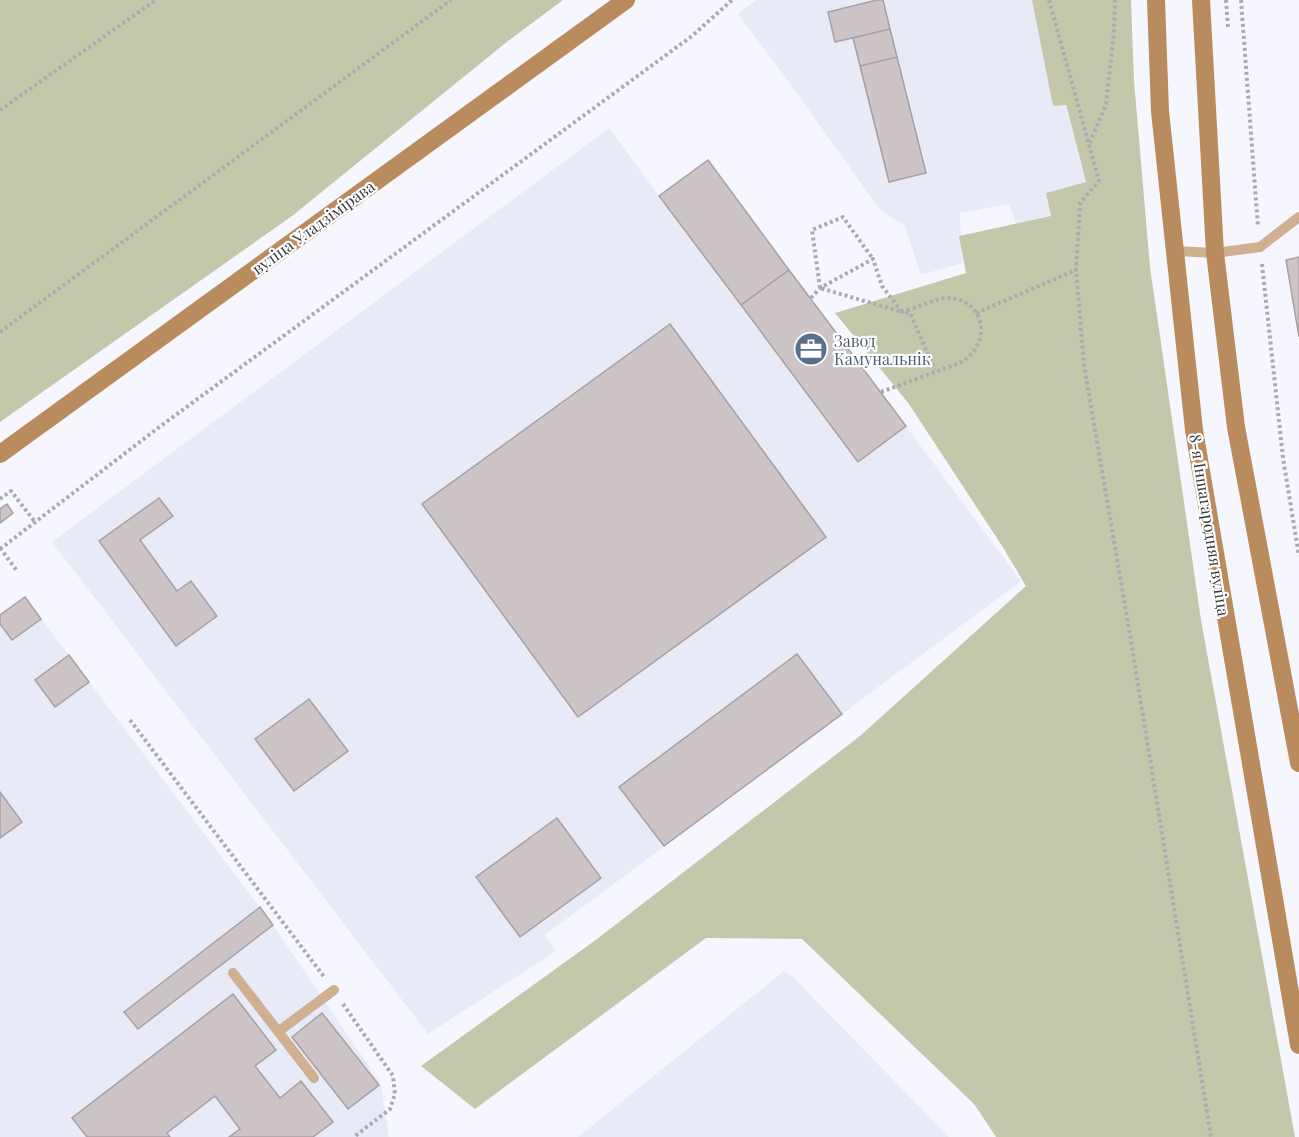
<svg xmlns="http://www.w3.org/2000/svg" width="1299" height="1137" font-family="'Playfair Display',serif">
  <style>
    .built { fill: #e9eaf8 }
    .green { fill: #c4c7aa }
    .building { fill: #ccc4c6; stroke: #a8a0a2; stroke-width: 1.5 }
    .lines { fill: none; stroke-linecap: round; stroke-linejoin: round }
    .path { stroke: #aaabb0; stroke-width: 4; stroke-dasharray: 3 3; stroke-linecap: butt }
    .lane { stroke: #cfb091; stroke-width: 10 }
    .secondary { stroke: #ba8c5d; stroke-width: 18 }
    .labels { text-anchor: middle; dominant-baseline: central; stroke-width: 4.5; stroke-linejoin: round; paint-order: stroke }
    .street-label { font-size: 16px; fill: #3a3a3d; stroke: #fff }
    .service-label { font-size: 16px; fill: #4e5e75; stroke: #fff; text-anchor: start }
  </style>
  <rect width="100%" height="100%" fill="#f6f7fe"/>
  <path class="built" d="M756,0H1032L1053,106L1065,105L1086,182L1046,193L1051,216L1016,223L1009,204L960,213L962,263L921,275L905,226L880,210L786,78L738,14Z
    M609,128L659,196L708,160L1021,581L545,935L556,951L428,1034L52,542Z
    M25,597L273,925L381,1084L389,1137H0V615Z
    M784,971L792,976L949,1137H578Z"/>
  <path class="green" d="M0,0H563L508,41L292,216L0,422Z
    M1032,0H1131L1134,81L1150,267L1201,620L1295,1137H996L974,1104L802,939L706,938L475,1109L421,1066L597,939L860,736L1026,586L1004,549L909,404L835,313L966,273L959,236L1051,216L1046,193L1086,182L1066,105L1053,106Z"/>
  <path class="building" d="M877,0H883L890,29L835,42L828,12Z
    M890,29L897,57L860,66L853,38Z
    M897,57L926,173L889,182L860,66Z
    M708,160L789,270L741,305L659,196Z
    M1299,257V337L1286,260Z
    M789,270L906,426L858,462L741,305Z
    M670,324L826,537L578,717L422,504Z
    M159,498L173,516L140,540L177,591L191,581L217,616L176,646L99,541Z
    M7,504L13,513L0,523V509Z
    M25,597L41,619L12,640L0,624V615Z
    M797,654L842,714L664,846L619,787Z
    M69,655L89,682L55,707L35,680Z
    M309,699L348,751L294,791L255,739Z
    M0,792L22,822L0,838Z
    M557,818L601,878L520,937L476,877Z
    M260,907L273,925L138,1029L124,1012Z
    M233,994L276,1050L255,1066L280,1098L301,1081L333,1122L313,1137H229L240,1129L215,1096L167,1133L170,1137H87L72,1118Z
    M322,1013L379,1085L348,1109L292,1037Z"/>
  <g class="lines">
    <path class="path" d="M1049,0L1099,181L1080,203L1076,270L1084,365L1130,635L1211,1137
      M1226,0L1228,28
      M1241,0L1258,227
      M0,110L156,0
      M1090,143L1106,104L1114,32L1115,0
      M1262,264L1283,458L1299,556
      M820,288L812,230L843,217L873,259
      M811,298L820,288L873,259L882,286L902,312L820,288
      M976,313L1076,270
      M0,332L451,0
      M881,392L957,364C990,350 990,303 951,298C938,297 916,308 902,312L910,313L935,370
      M0,499L11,491L35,522
      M0,548L18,572
      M0,549L158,428L692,36L732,0
      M130,720L325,978
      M343,1004L393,1076L395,1094L390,1109L354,1137"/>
    <path class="lane" d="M1176,251L1215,253L1260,247L1299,217
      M233,973L314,1078
      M279,1031L334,990"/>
    <path class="secondary" d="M1156,0L1160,111L1194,430L1299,1045
      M1201,0L1215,253L1236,427L1299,763
      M0,454L626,0"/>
  </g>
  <defs>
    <symbol id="office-disc" viewBox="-11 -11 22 22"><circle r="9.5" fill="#5c6f8a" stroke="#fff"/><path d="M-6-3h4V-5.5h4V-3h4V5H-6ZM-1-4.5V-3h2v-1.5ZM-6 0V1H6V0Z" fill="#fff"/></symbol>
  </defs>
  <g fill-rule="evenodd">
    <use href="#office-disc" x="792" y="330" width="38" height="38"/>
  </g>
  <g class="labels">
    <g class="street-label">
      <text transform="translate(313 227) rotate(-36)">вуліца Уладзімірава</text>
      <text transform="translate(1210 525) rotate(81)">8-я Іншагародняя вуліца</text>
    </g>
    <g class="service-label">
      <text x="834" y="340">Завод<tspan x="834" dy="18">Камунальнік</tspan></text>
    </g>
  </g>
</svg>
